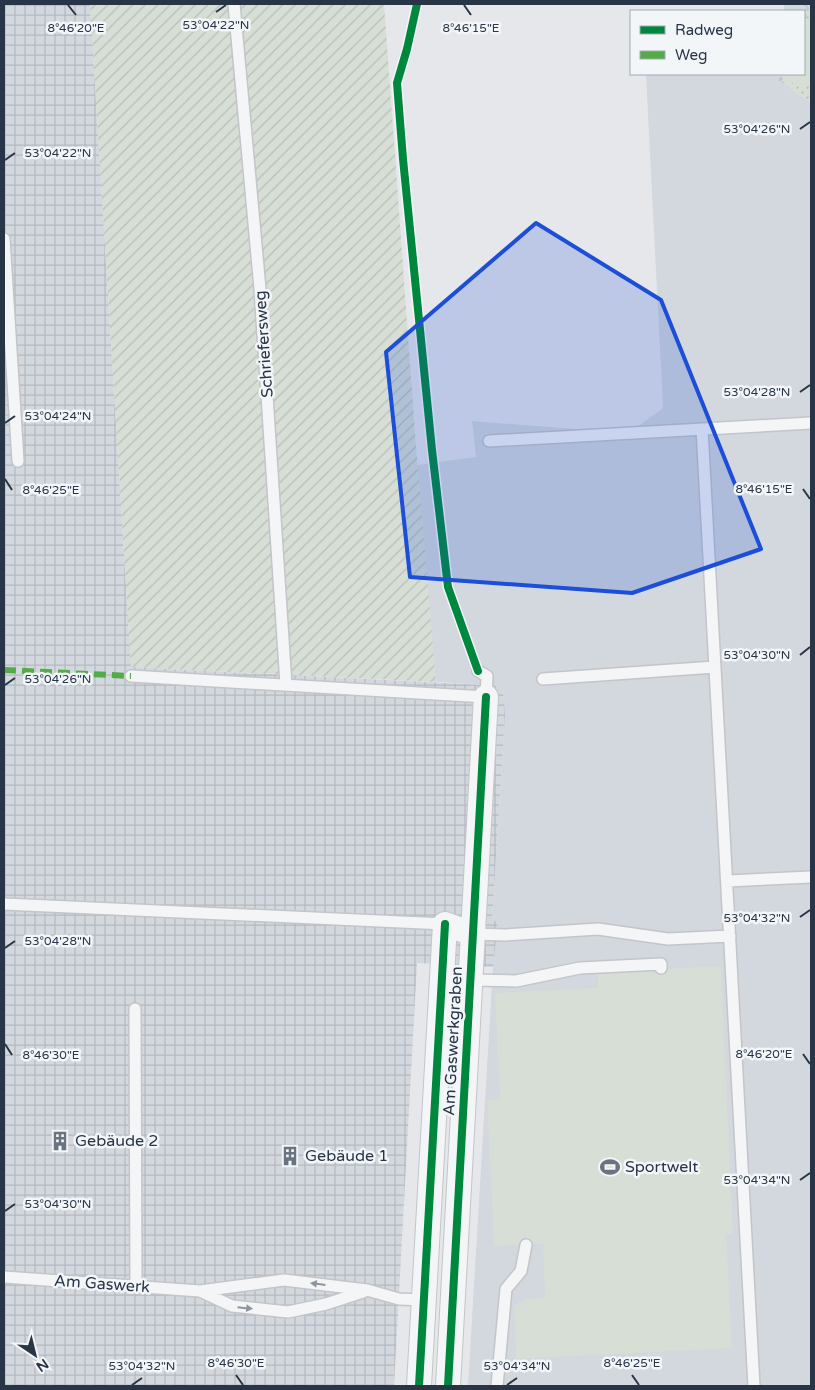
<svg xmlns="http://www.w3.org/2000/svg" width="815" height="1390" font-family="'Varela Round',sans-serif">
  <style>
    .built { fill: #d3d7de }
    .industrial { fill: url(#industrial-grid) }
    .grass { fill: url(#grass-dots) }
    .park { fill: #d6ded5 }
    .garden { fill: url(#garden-furrows) }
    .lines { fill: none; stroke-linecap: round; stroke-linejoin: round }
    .service-casing { stroke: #c3c5c8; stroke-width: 14 }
    .minor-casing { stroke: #c3c5c8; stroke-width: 26 }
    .path { stroke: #c2c5cb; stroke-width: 3; stroke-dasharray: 4 4; stroke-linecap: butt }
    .service { stroke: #f4f5f7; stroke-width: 11 }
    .minor { stroke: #f4f5f7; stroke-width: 24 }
    .quiet { stroke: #53ac47; stroke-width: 6; stroke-dasharray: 12 6; stroke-linecap: butt }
    .cycleway-casing { stroke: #f3f6f9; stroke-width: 11 }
    .cycleway { stroke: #00873e; stroke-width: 8 }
    .oneway { fill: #8e959f }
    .marked { fill: #1d4ed8; fill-opacity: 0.2; stroke: #1d4ed8; stroke-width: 4; stroke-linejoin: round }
    .ticks { fill: none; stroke: #283547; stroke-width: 2 }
    .labels { text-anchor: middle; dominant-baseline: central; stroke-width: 5; stroke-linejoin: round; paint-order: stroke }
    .street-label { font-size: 16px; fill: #283547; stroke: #f3f6f9 }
    .poi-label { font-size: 16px; fill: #283547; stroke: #f3f6f9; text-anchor: start }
    .ticks-label { font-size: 12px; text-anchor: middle; fill: #283547; stroke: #f3f6f9; stroke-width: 5; stroke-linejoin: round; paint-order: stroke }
  </style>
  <defs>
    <pattern id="industrial-grid" width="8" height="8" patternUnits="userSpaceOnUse" patternTransform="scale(1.25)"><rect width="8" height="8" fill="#d3d7de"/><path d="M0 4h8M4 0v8" fill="none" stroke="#b5b9c0"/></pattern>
    <pattern id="grass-dots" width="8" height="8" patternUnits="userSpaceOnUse" patternTransform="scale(1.25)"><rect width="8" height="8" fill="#d6ded5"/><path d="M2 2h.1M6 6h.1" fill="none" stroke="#b8bfb8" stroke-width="1.8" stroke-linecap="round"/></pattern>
    <pattern id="garden-furrows" width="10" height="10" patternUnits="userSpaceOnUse" patternTransform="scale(1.25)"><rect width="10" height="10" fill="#d6ded5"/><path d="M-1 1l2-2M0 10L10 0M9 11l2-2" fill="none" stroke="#b8bfb8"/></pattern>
  </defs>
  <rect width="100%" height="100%" fill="#e5e7ea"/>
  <path class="built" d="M784,4H811V1386H468L493,967L498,923L492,919L505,715L503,686L436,682L417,465L476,457L472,421L629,433L663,408L646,74H804V11H784Z"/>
  <path class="industrial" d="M4,4H90L131,667L503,686L505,715L492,919L498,923L493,967L417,963L394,1386H4Z"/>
  <path class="grass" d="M807,10L811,12V104L780,81L783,74H804V18Z"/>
  <path class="park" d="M804,17L811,20V86L780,81L783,74H804Z
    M721,966L733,1234H726L732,1348L516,1359L514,1306L526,1299L545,1298L543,1244L494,1246L487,1100L500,1099L495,993L598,988V972Z"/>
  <path class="garden" d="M90,4H384L416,446L436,682L131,667Z"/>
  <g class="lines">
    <defs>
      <path id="service" d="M234,4L260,289L286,685
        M4,239L18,461
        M702,429L754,1386
        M489,441L811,423
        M131,676L486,697L487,676L478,671
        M543,679L715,667
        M727,881L811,877
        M4,904L445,924
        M473,934L505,935L598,929L668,939L730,936
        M471,980L516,981L580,968L661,964V968
        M135,1009L136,1286
        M4,1277L200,1291L284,1280L367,1290L399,1299L423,1300
        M200,1291L232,1306L288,1312L326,1304L363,1292
        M497,1386L506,1289L521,1271L526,1245"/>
      <path id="minor" d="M419,1386L445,924L473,934
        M448,1386L486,697"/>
    </defs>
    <use href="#service" class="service-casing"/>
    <use href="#minor" class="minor-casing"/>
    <path class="path" d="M804,4L811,8
      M804,18L808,7
      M780,81L783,74"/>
    <use href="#service" class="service"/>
    <use href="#minor" class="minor"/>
    <path class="quiet" d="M4,670L131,676"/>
    <defs>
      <path id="cycleway" d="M417,4L407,49L397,83L403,159L432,450L448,587L478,671
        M419,1386L445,924
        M448,1386L486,697"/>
    </defs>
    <use href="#cycleway" class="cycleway-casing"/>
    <use href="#cycleway" class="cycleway"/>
  </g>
  <defs><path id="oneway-solid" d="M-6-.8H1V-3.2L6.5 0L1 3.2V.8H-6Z" transform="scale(1.25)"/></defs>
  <g class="oneway">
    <use href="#oneway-solid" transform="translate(318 1284) rotate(-173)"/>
    <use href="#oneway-solid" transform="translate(245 1308) rotate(6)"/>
  </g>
  <path class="marked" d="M536,223L661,300L761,549L632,593L410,577L386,352Z"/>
  <path class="ticks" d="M68,5L76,15M464,5L471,15M216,12L226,5M800,129L810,122M5,160L15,153M800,392L810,385M5,423L15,416M5,479L12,490M803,489L810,499M800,655L810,647M5,685L15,678M800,917L810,910M5,948L15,941M5,1044L12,1055M803,1054L810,1064M800,1180L810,1173M5,1211L15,1204M236,1375L243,1385M632,1375L639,1385M132,1385L142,1378M507,1385L517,1378"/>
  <defs>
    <symbol id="building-bare" viewBox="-9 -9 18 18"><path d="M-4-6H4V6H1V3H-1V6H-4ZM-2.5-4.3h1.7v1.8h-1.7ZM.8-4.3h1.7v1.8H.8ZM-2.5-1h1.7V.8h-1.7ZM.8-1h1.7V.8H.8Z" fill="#6a7380" stroke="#f3f6f9" stroke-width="2.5" paint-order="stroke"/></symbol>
    <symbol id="stadium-bare" viewBox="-9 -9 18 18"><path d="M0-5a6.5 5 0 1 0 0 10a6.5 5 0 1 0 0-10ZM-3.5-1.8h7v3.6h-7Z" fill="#6a7380" stroke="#f3f6f9" stroke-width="2.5" paint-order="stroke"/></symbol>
  </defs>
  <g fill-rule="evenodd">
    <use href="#building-bare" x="46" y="1127" width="28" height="28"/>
    <use href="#building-bare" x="276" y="1142" width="28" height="28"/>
    <use href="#stadium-bare" x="596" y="1153" width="28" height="28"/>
  </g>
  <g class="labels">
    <g class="street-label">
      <text transform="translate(264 344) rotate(-94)">Schriefersweg</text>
      <text transform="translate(453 1041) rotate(-87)">Am Gaswerkgraben</text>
      <text transform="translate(102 1284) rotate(4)">Am Gaswerk</text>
    </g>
    <g class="poi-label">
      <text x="75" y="1141">Gebäude 2</text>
      <text x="305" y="1156">Gebäude 1</text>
      <text x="625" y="1167">Sportwelt</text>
    </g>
  </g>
  <g class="ticks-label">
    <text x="216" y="29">53°04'22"N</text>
    <text x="76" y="32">8°46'20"E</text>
    <text x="471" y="32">8°46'15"E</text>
    <text x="757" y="133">53°04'26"N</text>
    <text x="58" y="157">53°04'22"N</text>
    <text x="757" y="396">53°04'28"N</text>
    <text x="58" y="420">53°04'24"N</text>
    <text x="764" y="493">8°46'15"E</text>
    <text x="51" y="494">8°46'25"E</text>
    <text x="757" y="659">53°04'30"N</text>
    <text x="58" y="683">53°04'26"N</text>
    <text x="757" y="922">53°04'32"N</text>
    <text x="58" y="945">53°04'28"N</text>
    <text x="764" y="1058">8°46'20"E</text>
    <text x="51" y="1059">8°46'30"E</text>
    <text x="757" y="1184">53°04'34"N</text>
    <text x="58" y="1208">53°04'30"N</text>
    <text x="236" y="1367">8°46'30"E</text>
    <text x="632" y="1367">8°46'25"E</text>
    <text x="142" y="1370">53°04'32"N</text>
    <text x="517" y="1370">53°04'34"N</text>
  </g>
  <rect width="815" height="1390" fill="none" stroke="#283547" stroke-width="10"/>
  <rect x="630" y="10" width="175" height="65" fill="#f3f6f9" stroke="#a2a9b2"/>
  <rect x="640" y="26" width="25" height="8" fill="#00873e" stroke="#a2a9b2"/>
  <text x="675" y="35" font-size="15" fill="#283547">Radweg</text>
  <rect x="640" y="51" width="25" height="8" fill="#53ac47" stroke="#a2a9b2"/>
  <text x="675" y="60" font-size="15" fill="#283547">Weg</text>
  <g transform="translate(35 1355) rotate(145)" stroke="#f3f6f9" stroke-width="4" paint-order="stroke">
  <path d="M0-4L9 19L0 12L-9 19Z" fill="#283547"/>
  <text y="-8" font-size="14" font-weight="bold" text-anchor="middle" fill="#283547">N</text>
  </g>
</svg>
